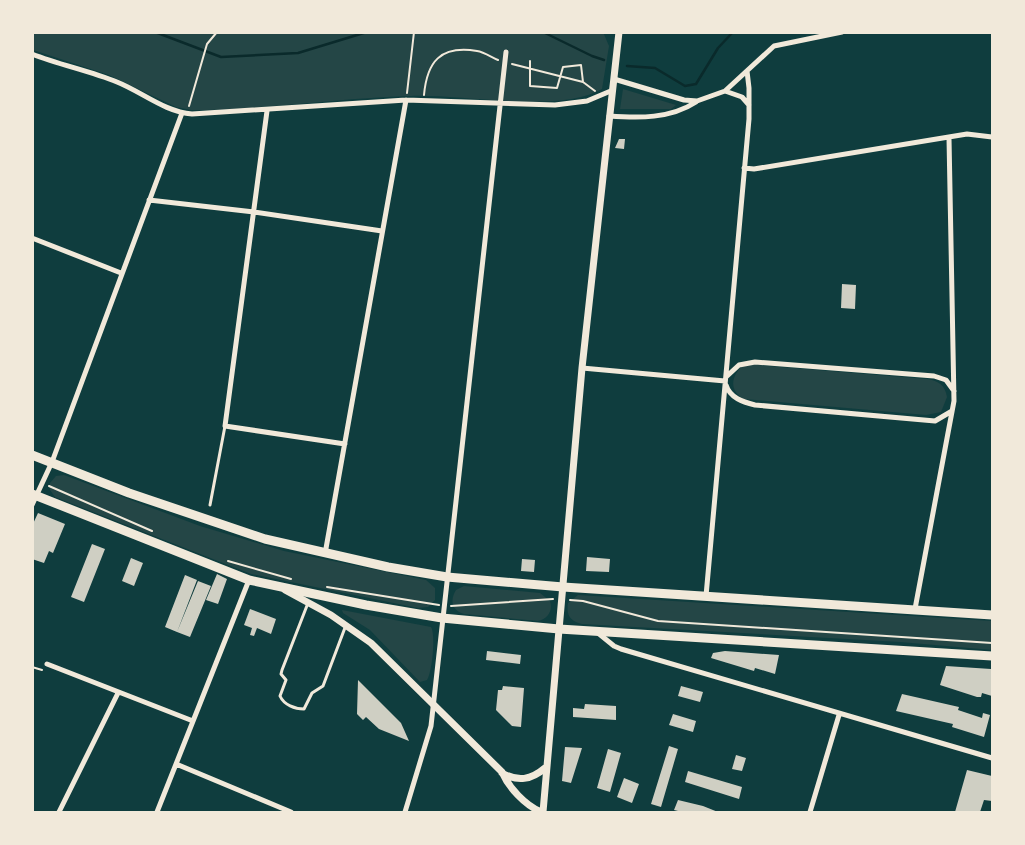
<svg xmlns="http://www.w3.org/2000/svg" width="1025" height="845" font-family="Roboto,sans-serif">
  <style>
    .green { fill: #244646 }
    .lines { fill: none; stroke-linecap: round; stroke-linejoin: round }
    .stream { stroke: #0a2a2b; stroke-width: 2.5 }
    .building { fill: #cfcfc3 }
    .path { stroke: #f1e9da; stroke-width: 2 }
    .service { stroke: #f1e9da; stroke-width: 3 }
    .minor { stroke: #f1e9da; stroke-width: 5 }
    .tertiary { stroke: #f1e9da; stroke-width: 7 }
    .primary { stroke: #f1e9da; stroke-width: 9 }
  </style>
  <rect width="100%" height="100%" fill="#0f3d3e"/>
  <path class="green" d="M33,32H603L609,46L602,89C560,114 461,94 411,96C337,98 264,110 191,110L176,107L109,75L33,50Z
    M623,89L676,105L671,109H620Z
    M745,364L927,379C939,381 945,385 947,397L941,412L926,415L744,399C728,391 731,374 745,364Z
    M64,475L200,526L284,551L426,580L435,588V600L428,607L418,608L251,574L55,497L50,490V483L56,476Z
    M464,586L540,593L550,601C553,611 548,619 538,621L464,614C451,610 450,600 456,590Z
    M578,595L992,621V650L900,642L582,624C570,621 566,615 568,603Z
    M342,610L431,627C436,635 432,673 427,680L420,682L370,630L343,613Z"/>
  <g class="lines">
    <path class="stream" d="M155,32L221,57L298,53L367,32
      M543,32L592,56L604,60
      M627,66L655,68L685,86L696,84L718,48L733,32"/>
  </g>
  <path class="building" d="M619,139H625L624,149L615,148Z
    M842,284L856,285L855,309L841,308Z
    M38,513L65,524L53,553L49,551L44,563L32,559V526Z
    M92,544L105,549L84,602L71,597Z
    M587,557L610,559L609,572L586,571Z
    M131,558L143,563L134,586L122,581Z
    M522,559L535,560L534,572L521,571Z
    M217,574L227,579L218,604L206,600Z
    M185,575L197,580L177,632L165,627Z
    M198,581L211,586L190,637L177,632Z
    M250,609L276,619L271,634L257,628L254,636L250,635L252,628L244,625Z
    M487,651L521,655L520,664L486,660Z
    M725,651L779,655L775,674L755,668L754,671L711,658L713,653Z
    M946,666L991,669L992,696L982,693L981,697H977L940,685Z
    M358,680L401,723L409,741L379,729L366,717L363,720L357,714Z
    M503,686L524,688L521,727L512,726L496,710L498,690H502Z
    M681,686L703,692L700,702L678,696Z
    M902,694L959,707L958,710L982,718L983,713L990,715L984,737L952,727L953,724L896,711Z
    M585,704L616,706V720L573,717V708L584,709Z
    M673,714L696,721L693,732L669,725Z
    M669,746L678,749L661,807L651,804Z
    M565,747L582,748L571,783L562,781Z
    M608,749L621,753L610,792L597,788Z
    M736,755L746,758L742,771L732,769Z
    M967,770L992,776V801L984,800L980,812H955Z
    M688,771L742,787L739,799L685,782Z
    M624,778L639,784L632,803L617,797Z
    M678,800L703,806L718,812H682L674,810Z"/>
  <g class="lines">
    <path class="path" d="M530,61V86L557,88L563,67L581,65L583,82
      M512,64L583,82L595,91
      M407,93L414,32
      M424,95C427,62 440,45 477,51C484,52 491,57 498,60
      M189,106L207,44L217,32
      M49,486L152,531
      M228,561L291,579
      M327,587L439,605
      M570,600L583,601L658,621L992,643
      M451,606L553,599
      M32,667L42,670"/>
    <path class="service" d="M210,505L225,426
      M308,603L282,670L281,674L286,680L280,696C284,705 295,709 304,709L312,693L323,686L346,625"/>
    <path class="minor" d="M32,54C60,65 90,71 117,82C142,92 165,112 192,114L406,100L555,105L587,101L613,90
      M614,79L684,100L697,101L725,91L774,46L842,32
      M725,91L742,97L749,105
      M267,111L225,426L345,444
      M609,116C639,118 670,119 696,102
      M744,168L754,169L967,134L992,137
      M149,200L254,212L382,231
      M32,238L121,273
      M582,368L725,381
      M726,377L739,365L755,362L934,376L946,380L954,391
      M726,385C730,398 743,402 755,405L935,421L952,411
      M32,505L52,462L182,113
      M325,554L406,100
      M706,596L749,119V88L747,71
      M915,609L954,401L949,138
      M598,633L614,646L621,649L992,758
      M47,664L193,721
      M176,764L291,812
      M59,812L118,693
      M157,812L249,580
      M405,812L431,726L506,52
      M810,812L839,715"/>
    <path class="tertiary" d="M285,590L331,615L371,643L502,772C509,788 525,805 541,812
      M502,773C518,782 531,780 545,768
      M543,812L582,368L619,32"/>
    <path class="primary" d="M32,455L129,493L265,539L388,567L447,577L563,587L992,615
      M32,494L249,580L366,605L442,618L559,629L992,656"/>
  </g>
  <rect width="1025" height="845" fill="none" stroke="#f1e9da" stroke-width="68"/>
</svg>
